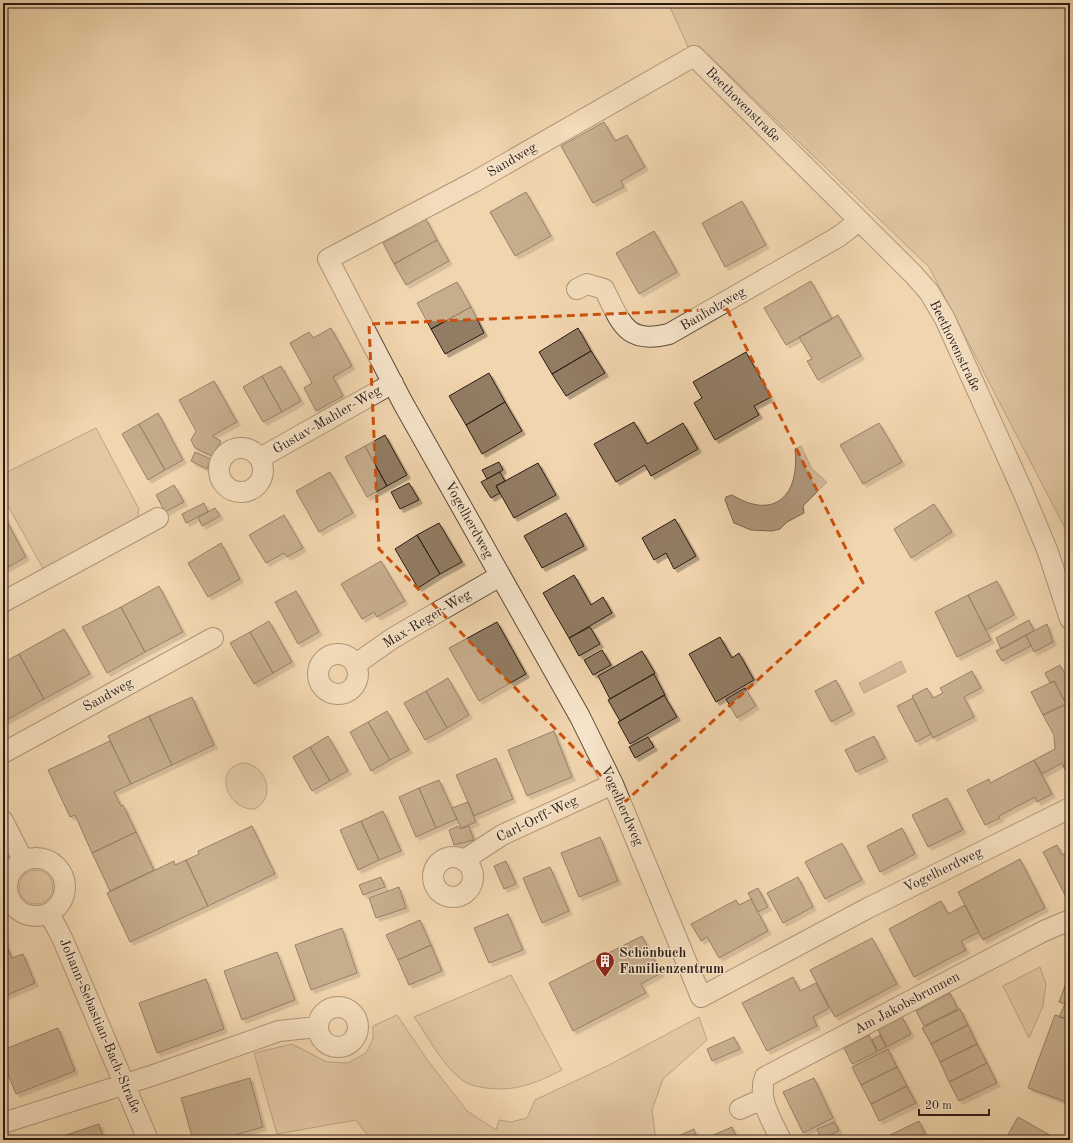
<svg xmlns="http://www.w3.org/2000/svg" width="1073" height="1143" font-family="'Old Standard TT',serif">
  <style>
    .green { fill: #d0b594; stroke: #7e6854 }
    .water { fill: #ae967a; stroke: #7a6551 }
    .building { fill: #927c64; stroke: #2c1b14; filter: url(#shadow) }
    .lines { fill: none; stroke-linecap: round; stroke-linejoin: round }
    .street-casing { stroke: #5d4a3a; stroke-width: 22 }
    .street { stroke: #f6e4ca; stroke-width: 20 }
    .marked { fill: none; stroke: #cc500d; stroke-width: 3; stroke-dasharray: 8 5; stroke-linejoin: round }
    .labels { text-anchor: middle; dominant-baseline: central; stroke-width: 3; stroke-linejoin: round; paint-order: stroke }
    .street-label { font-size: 14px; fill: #2c1b14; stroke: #f6e4ca }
    .poi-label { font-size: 14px; font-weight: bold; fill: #2c1b14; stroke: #f6e4ca; text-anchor: start }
  </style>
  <defs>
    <filter id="shadow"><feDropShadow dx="3.5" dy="3.5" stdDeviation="0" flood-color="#0004"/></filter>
  </defs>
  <rect width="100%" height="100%" fill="#f1d5ae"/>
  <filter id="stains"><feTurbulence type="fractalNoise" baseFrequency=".005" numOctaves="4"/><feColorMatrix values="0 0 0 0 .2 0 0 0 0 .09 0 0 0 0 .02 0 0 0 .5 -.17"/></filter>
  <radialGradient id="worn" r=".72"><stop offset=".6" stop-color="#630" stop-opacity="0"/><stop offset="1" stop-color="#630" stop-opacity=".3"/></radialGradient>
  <path class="green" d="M668,3H1070V544L1066,530L929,267L699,46L690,51Z
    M96,428L139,509L137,520L44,570L3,497V474Z
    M242,763C265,763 278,796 255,809C228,811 212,770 242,763Z
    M19 887a17 17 0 1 1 34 0a17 17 0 1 1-34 0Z
    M1040,967L1046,984L1043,1006L1029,1038L1003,986Z
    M511,975L562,1070C537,1083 515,1092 486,1088C479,1087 469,1085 463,1081C442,1065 429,1038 414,1017Z
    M397,1015L426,1058L467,1111L496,1130L499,1120L511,1122L527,1118L535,1100L609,1065L699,1017L707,1040L663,1079L652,1110L656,1140H371L356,1120L277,1134L254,1053L292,1044L327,1062L348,1063L366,1053L373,1039V1026Z"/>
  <path class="water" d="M801,446L812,469L827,482L803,506L804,513L787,522L780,529L772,531L751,530L734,523L725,500L726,497L732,495C775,521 800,495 795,449Z
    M901,661L906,672L864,693L859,683Z"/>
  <path class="building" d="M604,122L615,141L627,135L645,167L621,181L624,187L593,203L561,146Z
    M526,192L551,236L515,256L490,212Z
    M742,201L766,245L725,267L702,223Z
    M426,219L437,240L394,264L383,243Z
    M654,231L677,272L639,294L616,253Z
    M437,240L449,261L406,285L394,264Z
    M811,281L832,319L786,345L764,308Z
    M457,282L471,307L431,329L417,303Z
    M471,307L484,333L445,354L431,329Z
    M838,315L861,356L818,380L807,361L812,359L799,337Z
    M331,328L352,366L333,377L343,396L316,411L304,388L312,383L290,343L309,332L313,338Z
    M578,328L591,351L552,374L539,352Z
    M591,351L605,373L566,396L552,374Z
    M746,352L771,397L754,406L759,415L715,440L694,403L702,398L693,382Z
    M281,366L301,401L282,412L262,376Z
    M489,373L505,402L466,425L449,396Z
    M262,376L282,412L263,422L243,387Z
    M214,381L237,422L212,436L221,441L212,456L195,448L191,440L196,431L179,400Z
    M505,402L522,431L482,454L466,425Z
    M158,413L183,460L165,470L139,424Z
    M634,422L647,444L683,423L698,449L651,476L645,465L616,482L594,444Z
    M879,423L902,462L863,484L840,445Z
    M139,424L165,470L148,480L122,434Z
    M385,435L407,475L387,486L365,446Z
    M365,446L387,486L367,497L345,457Z
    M195,452L211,459L207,469L191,461Z
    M499,462L503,470L487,479L482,470Z
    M538,463L556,495L514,518L496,486Z
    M330,472L353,513L319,532L296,491Z
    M500,472L505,481L496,486L500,493L491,498L481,482Z
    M409,483L419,500L400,509L391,492Z
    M174,485L184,502L165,512L156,495Z
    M204,503L208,512L186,523L182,514Z
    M934,504L952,532L911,558L894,529Z
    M215,508L220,516L202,526L198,517Z
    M566,513L584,546L542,568L524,536Z
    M3,514L26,557L3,570Z
    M284,515L303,548L287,557L284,553L266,563L249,535Z
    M675,519L696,556L674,569L666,553L654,560L642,538Z
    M439,523L462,562L440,574L417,535Z
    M417,535L440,574L418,588L395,549Z
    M221,543L240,579L208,597L188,563Z
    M381,561L405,601L377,617L374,612L362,619L341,584Z
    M574,575L591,605L603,597L612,613L569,638L543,593Z
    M997,581L1014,615L986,630L968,595Z
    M159,586L183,632L145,652L121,607Z
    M296,591L319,632L298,644L275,602Z
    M968,595L991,640L957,657L935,612Z
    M121,607L145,652L107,673L82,627Z
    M1029,620L1034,631L1001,649L996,638Z
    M269,621L292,662L273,673L250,632Z
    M497,622L526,674L479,701L449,648Z
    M1047,624L1053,642L1034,652L1026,635Z
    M590,627L600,644L579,656L569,638Z
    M64,629L90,674L44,699L19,654Z
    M250,632L273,673L254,684L230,643Z
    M1026,635L1031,646L1002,661L996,651Z
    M720,637L732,658L739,653L754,680L716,702L689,654Z
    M602,650L611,665L593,675L584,660Z
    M642,651L655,673L610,699L598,676Z
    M19,654L44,699L3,722V663Z
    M1060,665L1070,684V702L1066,704L1054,681L1050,683L1045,673Z
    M972,671L981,688L964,697L974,717L933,738L912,696L927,688L933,698L943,693L940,688Z
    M654,674L665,695L620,721L608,700Z
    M448,678L469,715L447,728L426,691Z
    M836,680L852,711L831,722L815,691Z
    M1054,681L1066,704L1043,715L1031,692Z
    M745,688L756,706L737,718L726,699Z
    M426,691L447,728L425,740L404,703Z
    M664,695L677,717L630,744L618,722Z
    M192,697L214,745L172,765L149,716Z
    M913,698L931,734L916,742L897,706Z
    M1070,702V762L1063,766L1062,763L1042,774L1034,760L1055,749L1054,735L1043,715Z
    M387,711L409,750L390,760L368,722Z
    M149,716L172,765L131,784L108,736Z
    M368,722L390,760L371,771L350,732Z
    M554,731L572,777L527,796L508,750Z
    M328,736L348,771L330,781L310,747Z
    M874,736L885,758L856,772L845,750Z
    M648,737L654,747L635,758L629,747Z
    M110,741L131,784L114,792L121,806L123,805L136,832L92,853L75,815L70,817L48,770Z
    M310,747L330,781L312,791L293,757Z
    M496,758L513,799L474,816L456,775Z
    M1034,760L1052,794L1037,802L1035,797L999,816L1000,818L985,825L967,790L989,779L990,783Z
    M1070,762V778L1063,766Z
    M439,780L457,819L436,828L419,788Z
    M419,788L436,828L416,837L399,797Z
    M947,798L963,830L928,847L912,815Z
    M468,802L476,822L461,828L452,808Z
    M383,811L401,851L379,860L361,821Z
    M361,821L379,860L358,870L340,830Z
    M252,826L275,874L208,906L186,860L199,854L198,851Z
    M458,826L460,829L469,826L474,840L454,845L449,830Z
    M902,828L915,854L880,872L867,846Z
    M136,832L154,870L110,891L92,853Z
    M600,837L618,881L579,897L561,853Z
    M842,843L862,880L825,899L805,862Z
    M1057,845L1062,855L1070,851V897L1067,899L1043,852Z
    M1020,859L1045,908L983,940L958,892Z
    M186,860L208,906L130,942L107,893L174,861L175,865Z
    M506,861L516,884L504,889L494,866Z
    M550,867L569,911L542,923L523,878Z
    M381,877L385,887L363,895L359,885Z
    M798,877L813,907L783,923L767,893Z
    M399,887L406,908L376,918L369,898Z
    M758,888L768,907L758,912L748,893Z
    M751,899L768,931L719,958L707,937L701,941L691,924L736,900L739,905Z
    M941,901L948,914L965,905L979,932L961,941L966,950L914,977L889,929Z
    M508,914L523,950L489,963L474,928Z
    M420,920L431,945L398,960L386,935Z
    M342,928L357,973L311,990L295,945Z
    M642,936L661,973L641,984L646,993L573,1031L549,983Z
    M3,938L12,958L23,954L35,983L3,997Z
    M872,938L897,984L835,1017L810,970Z
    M431,945L442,971L409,985L398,960Z
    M277,952L295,1000L242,1020L224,971Z
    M1070,972V1020L1059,1017L1065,1004L1059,1002Z
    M793,977L800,991L816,983L829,1008L813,1017L817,1026L767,1051L742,1003Z
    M206,979L224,1029L157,1053L139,1003Z
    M950,993L958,1009L924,1026L916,1011Z
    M960,1009L968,1025L931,1044L922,1028Z
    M1055,1015L1070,1020L1069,1103L1028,1088Z
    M902,1017L911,1034L887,1047L878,1030Z
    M968,1025L977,1044L940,1062L931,1044Z
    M58,1028L75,1071L16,1094L3,1062V1050Z
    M869,1035L877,1052L852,1064L844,1048Z
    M880,1035L886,1047L878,1051L872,1040Z
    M734,1037L740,1049L712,1061L707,1049Z
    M977,1044L987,1063L949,1082L940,1062Z
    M888,1049L897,1067L861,1085L852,1067Z
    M987,1063L997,1083L959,1101L949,1082Z
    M897,1067L907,1086L871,1104L861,1085Z
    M250,1078L263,1127L218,1140H193L181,1098Z
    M814,1078L833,1118L803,1133L783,1092Z
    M907,1086L916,1103L879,1121L871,1104Z
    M1018,1117L1053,1137L1051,1140H1005Z
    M919,1121L927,1138L922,1140H883L882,1139Z
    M835,1122L839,1131L821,1139L817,1129Z
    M99,1124L104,1140H51Z
    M732,1127L738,1140H704V1139Z
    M694,1129L698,1140H669Z"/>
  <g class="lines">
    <defs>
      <path id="street" d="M577,289L587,284L604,289C621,322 625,345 669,334L838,237L859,221
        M219 470a22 22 0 1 1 44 0a22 22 0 1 1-44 0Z
        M260,458L393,383
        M3,602L158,518
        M1070,619L1048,552L1023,492L945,319L929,292L914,275L694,56L474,182L328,259L403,403L580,717L613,784L701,997L868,908L1070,808
        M318 674a20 20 0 1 1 40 0a20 20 0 1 1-40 0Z
        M356,664L393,638L500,576
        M3,753L213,638
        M3,821L23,860
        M433 877a20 20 0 1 1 40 0a20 20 0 1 1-40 0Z
        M7 887a29 29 0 1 1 58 0a29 29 0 1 1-58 0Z
        M464,860L502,835L613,784
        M49,913L63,940L148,1140
        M318 1027a20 20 0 1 1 40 0a20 20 0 1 1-40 0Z
        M740,1109L762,1099
        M3,1123L154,1075L279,1031L317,1027
        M781,1140C771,1119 757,1099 765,1077L1044,931L1070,920"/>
    </defs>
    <use href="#street" class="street-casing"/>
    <use href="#street" class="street"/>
  </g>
  <path d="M0 0H1073V1143H0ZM727,309L863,583L626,801L379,549L369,324Z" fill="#f1d5ae" fill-opacity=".55" fill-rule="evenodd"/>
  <path class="marked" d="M727,309L863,583L626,801L379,549L369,324Z"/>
  <defs>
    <symbol id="building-pin" viewBox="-11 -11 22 30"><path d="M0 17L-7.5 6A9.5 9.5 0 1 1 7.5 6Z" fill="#8f2418" stroke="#f6e4ca"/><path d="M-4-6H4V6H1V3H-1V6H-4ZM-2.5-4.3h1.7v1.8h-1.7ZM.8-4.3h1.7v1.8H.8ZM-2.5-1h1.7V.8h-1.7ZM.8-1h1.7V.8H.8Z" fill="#fff"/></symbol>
  </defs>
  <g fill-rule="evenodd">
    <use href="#building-pin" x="594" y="950" width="22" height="30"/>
  </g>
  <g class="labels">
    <g class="street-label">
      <text transform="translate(743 105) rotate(45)">Beethovenstraße</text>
      <text transform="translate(512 160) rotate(-30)">Sandweg</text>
      <text transform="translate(713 309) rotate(-30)">Banholzweg</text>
      <text transform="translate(955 346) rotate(64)">Beethovenstraße</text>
      <text transform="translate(327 420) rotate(-30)">Gustav-Mahler-Weg</text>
      <text transform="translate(469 520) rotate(61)">Vogelherdweg</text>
      <text transform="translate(427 619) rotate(-31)">Max-Reger-Weg</text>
      <text transform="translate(108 695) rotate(-29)">Sandweg</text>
      <text transform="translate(622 806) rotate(66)">Vogelherdweg</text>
      <text transform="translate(537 819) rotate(-26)">Carl-Orff-Weg</text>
      <text transform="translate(943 870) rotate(-26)">Vogelherdweg</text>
      <text transform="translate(907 1003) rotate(-28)">Am Jakobsbrunnen</text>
      <text transform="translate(100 1026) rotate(67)">Johann-Sebastian-Bach-Straße</text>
    </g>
    <g class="poi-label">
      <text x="619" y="953">Schönbuch<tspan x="619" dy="16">Familienzentrum</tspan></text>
    </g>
  </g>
  <rect width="1073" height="1143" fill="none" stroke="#f1d5ae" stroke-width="16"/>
  <rect x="4" y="4" width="1065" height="1135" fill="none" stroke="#2c1b14" stroke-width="2"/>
  <rect x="8" y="8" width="1057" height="1127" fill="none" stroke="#2c1b14"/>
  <path d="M919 1109v6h70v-6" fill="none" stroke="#2c1b14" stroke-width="2"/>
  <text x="925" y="1109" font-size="12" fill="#2c1b14" stroke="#f6e4ca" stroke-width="3" paint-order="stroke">20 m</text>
  <rect width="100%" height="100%" filter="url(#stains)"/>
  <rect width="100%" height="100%" fill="url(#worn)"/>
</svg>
